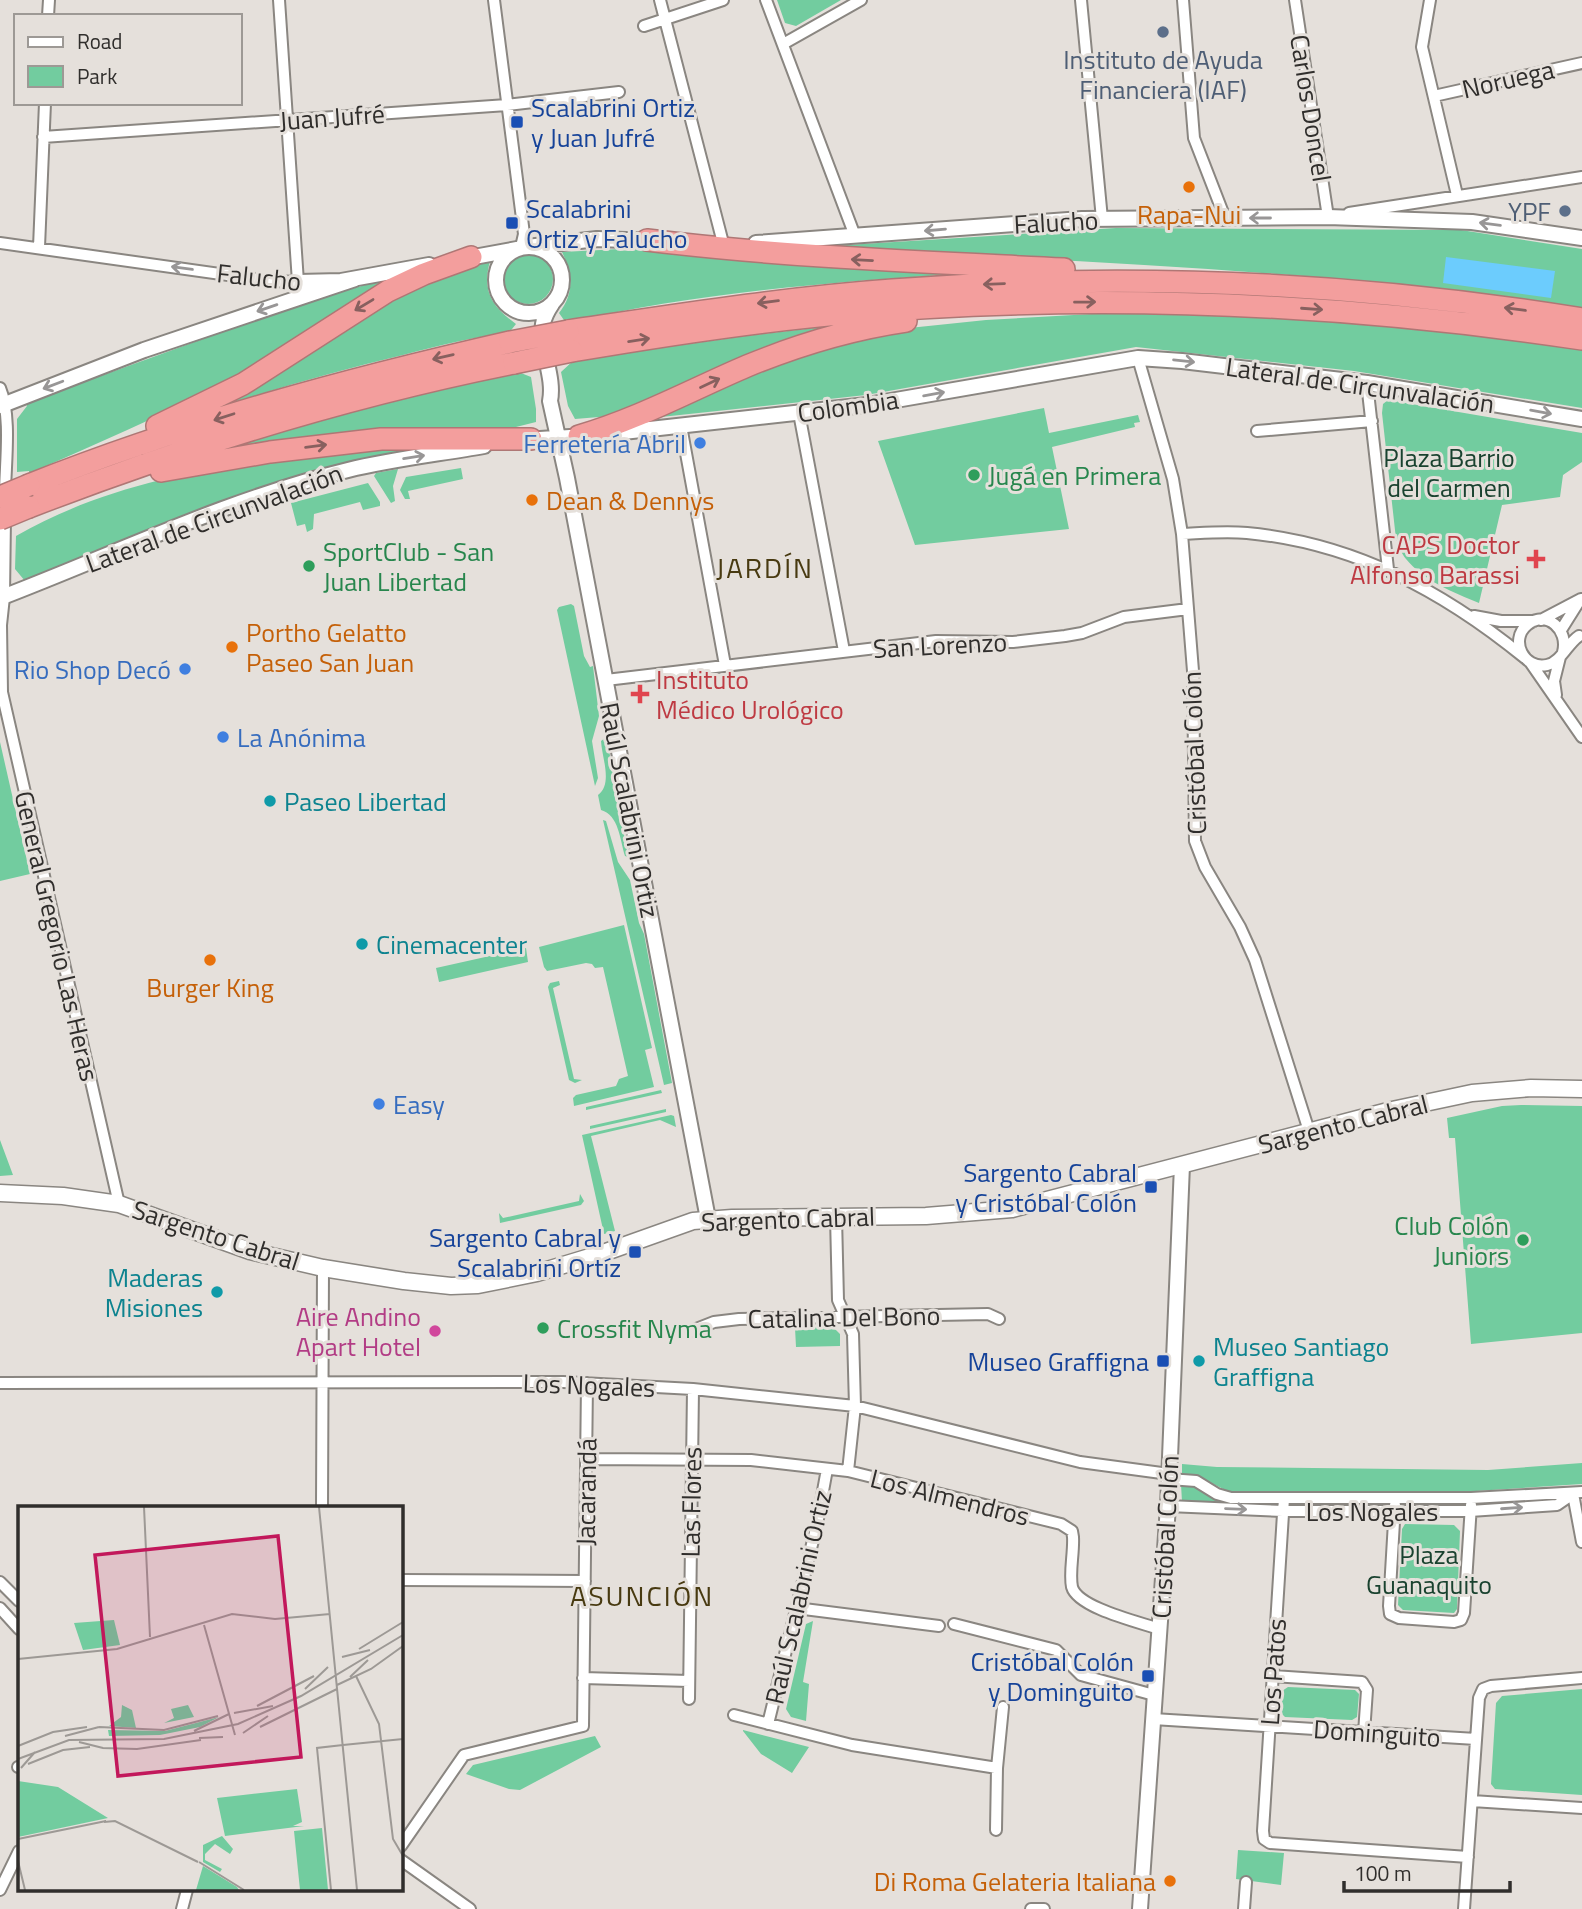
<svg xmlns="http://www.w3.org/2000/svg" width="1582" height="1909" font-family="'Titillium Web',sans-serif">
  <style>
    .green { fill: #72cc9f }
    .water { fill: #6cccfd }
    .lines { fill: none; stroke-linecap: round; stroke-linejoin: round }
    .minor-casing { stroke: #8a8681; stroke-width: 14 }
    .tertiary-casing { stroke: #8a8681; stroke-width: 18 }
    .secondary-casing { stroke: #8a8681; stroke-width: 19 }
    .motorway-casing { stroke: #af7775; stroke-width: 24 }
    .minor { stroke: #fff; stroke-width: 10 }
    .tertiary { stroke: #fff; stroke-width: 14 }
    .secondary { stroke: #fff; stroke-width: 16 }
    .motorway { stroke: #f39e9d; stroke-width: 21 }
    .motorway-bridge-casing { stroke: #af7775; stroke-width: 24; stroke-linecap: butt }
    .motorway-bridge { stroke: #f39e9d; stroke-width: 21 }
    .oneway { stroke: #989696 }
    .oneway2 { stroke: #88605f }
    .service-dot { fill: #5c6f8a; stroke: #e5e0db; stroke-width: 2.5 }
    .transit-dot { fill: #1a4fb4; stroke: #e5e0db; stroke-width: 2.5 }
    .food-dot { fill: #e8710a; stroke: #e5e0db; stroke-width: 2.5 }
    .shop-dot { fill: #3f7fe0; stroke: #e5e0db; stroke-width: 2.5 }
    .leisure-dot { fill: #2e9e5b; stroke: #e5e0db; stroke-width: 2.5 }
    .health-dot { fill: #e0444e; stroke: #e5e0db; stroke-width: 2.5 }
    .culture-dot { fill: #0f9aa8; stroke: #e5e0db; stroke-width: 2.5 }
    .hotel-dot { fill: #d1479c; stroke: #e5e0db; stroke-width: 2.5 }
    .labels { text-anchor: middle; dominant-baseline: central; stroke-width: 6; stroke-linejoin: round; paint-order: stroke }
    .service-label { font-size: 26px; fill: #4e5e75; stroke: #e5e0db }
    .street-label { font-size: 26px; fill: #302e2c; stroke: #e5e0db }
    .transit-label { font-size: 26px; fill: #164399; stroke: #e5e0db; text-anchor: end }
    .food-label { font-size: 26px; fill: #c56008; stroke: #e5e0db }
    .shop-label { font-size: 26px; fill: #366cbe; stroke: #e5e0db; text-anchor: end }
    .park-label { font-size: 26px; fill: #19422f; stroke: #e5e0db }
    .leisure-label { font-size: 26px; fill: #27864d; stroke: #e5e0db; text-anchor: start }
    .health-label { font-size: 26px; fill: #be3a42; stroke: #e5e0db; text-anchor: end }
    .culture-label { font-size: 26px; fill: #0d838f; stroke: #e5e0db; text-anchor: start }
    .hotel-label { font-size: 26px; fill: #b23c85; stroke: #e5e0db; text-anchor: end }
    .neighbourhood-label { font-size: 28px; letter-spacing: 2px; fill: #483a11; stroke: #e5e0db }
    .inset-road { fill: none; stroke: #9d9995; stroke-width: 2 }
    .view { fill: #c2185b; fill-opacity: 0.15; stroke: #c2185b; stroke-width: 3.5 }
    .inset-edge { fill: none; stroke: #302e2c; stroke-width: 3.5 }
  </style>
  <rect width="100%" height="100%" fill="#e5e0db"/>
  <path class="green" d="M777,0H841L796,26L785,23Z
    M1116,228L1461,230L1582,249V308C1323,269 1061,260 799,248Z
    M620,249L669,250L960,274C829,282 695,293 566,323L559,313C575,293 572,273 562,252Z
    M503 279a25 25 0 1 1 50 0a25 25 0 1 1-50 0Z
    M490,261C482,291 491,306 516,324L508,334C473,336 438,346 403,355C332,372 262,392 193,417L346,320L444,272Z
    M382,280L384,284C328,313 279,352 224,383C161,417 94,444 29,474V471L17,472V419L27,406L26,403L297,305Z
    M1127,312C1282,316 1429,326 1582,350V408L1354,371L1136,347L866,395L661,417L715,390L801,354L909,328L986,320Z
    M866,322L611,416L575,419L568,406L561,372L574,360L745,336Z
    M516,371L531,377L536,409V422L500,431L221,450L329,418Z
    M1388,400L1582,433V462L1563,475L1560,497L1502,505L1479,603C1454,593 1423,580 1406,559C1401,553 1399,546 1396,539L1382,413L1383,404Z
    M1044,408L1049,433L1138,415L1140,422L1134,423L1135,427L1052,447L1069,529L915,545L878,441Z
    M453,443C411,450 368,457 327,468C223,495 124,540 25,581L15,569L16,536C147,461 306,456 453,443Z
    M461,468L463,479L408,491L410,499H405L400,490L406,477Z
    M398,469L393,486L395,501L391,503L374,476L376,473Z
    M368,483L380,502V506L363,510L360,502L314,514L313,529L307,532L305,524L297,526L291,503Z
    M571,604L574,606L584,656L590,667L593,666L599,716L592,741L598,778L595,786L557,610L559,607Z
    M605,738L607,739L628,857L625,856C620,840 619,815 601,810L598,795C613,784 602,758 601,741Z
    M0,742L30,874L0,881Z
    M603,820L606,821L618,862L630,880L639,923L644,934L672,1083L664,1085Z
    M624,925L652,1048L645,1050L654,1087L574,1106L573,1098L576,1095L616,1086L619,1079L628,1076L603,967L595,968L592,964L586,963L547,971L544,967L539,947Z
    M526,948L528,962L439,982L436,968Z
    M559,981L560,985L553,988L574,1079L582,1080L575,1083L569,1080L548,987L550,983Z
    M661,1090L662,1093L586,1110V1107Z
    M1521,1105L1582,1106V1333L1471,1344L1455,1138H1449L1447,1118L1502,1106Z
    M666,1109V1112L590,1129V1126Z
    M671,1115L674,1116L676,1127L660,1120L591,1136L615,1231L604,1234L582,1135Z
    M0,1140L13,1175L0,1176Z
    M580,1194L584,1201L581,1205L500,1223L499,1213L503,1218L579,1201Z
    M833,1327L840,1334V1346L796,1347L795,1328Z
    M1582,1463V1484L1461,1492L1227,1491L1198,1476L1182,1474V1464L1217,1467L1488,1470Z
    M1181,1484L1274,1503V1505L1182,1502Z
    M1294,1502H1383L1384,1503L1382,1506H1296Z
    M1405,1524L1454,1525L1460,1531L1457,1609L1454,1613L1403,1610L1398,1605L1402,1529Z
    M813,1621L803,1682L809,1684L806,1721L791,1717L786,1709L806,1624Z
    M1288,1687L1355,1690L1359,1694L1357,1717L1352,1720L1285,1717L1281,1713L1282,1691Z
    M1582,1689V1795L1495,1789L1491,1784L1496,1703L1502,1696Z
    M743,1731V1730L809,1747L792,1773L761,1754Z
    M595,1736L601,1747L520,1790L509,1789L466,1774L473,1765Z
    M1238,1850L1284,1853L1281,1885L1236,1879Z"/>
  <path class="water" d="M1446,257L1555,271L1551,298L1443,283Z"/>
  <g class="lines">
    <defs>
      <path id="minor" d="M279,0L299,297
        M494,0L524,234L521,247
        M660,0L723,243
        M766,0L855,236
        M1081,0L1102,219
        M1183,0L1194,138L1225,218
        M1295,0L1328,217L1333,216
        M1430,0L1422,47L1457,195
        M48,16L49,0
        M644,26L723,0
        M783,44L861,0
        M1434,96L1582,63
        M43,137L507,105L619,92
        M1349,213L1582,177
        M0,243L270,281L298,282
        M39,247L45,103
        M1138,358L1173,479L1182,534L1193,671L1195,841L1205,867L1240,927L1255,960L1309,1131
        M1367,383L1388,569
        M0,388C12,417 5,464 5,496
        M799,413L844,651
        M681,426L725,665
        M1257,431L1372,421
        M5,516L4,597L1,625L2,692L119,1204
        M1182,534C1204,533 1225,531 1247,533C1354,543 1443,591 1525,658
        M1474,616L1501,621H1534
        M1541,620L1581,599
        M1561,630L1578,603
        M1563,652C1569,630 1547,609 1527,625C1509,640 1524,670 1547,665C1561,662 1567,644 1579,636
        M1530,662L1582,737
        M606,680L936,641L1013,642L1065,636L1082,633L1124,617L1188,609
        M1556,695L1554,681L1560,657
        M836,1217L838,1300L853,1334L855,1406L848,1471
        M691,1331L714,1322L739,1319L988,1314L999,1319
        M0,1383L563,1382L693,1389L855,1406L1080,1462L1169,1474
        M586,1459L751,1460L848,1471L1061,1524L1072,1531L1073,1537C1074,1553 1069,1572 1072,1587C1078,1608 1139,1622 1159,1629
        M1169,1479L1196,1481L1217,1494L1231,1498H1471L1582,1492
        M1573,1494L1582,1542
        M1284,1498L1263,1831L1264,1839L1270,1843L1468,1857
        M1395,1505L1389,1606L1390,1614L1399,1618L1454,1622L1461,1620L1464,1613L1471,1505
        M1168,1506L1283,1511H1470L1557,1505L1573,1494
        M322,1508L323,1268
        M401,1580L585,1581
        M0,1582L19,1601
        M0,1608L19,1629
        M796,1608L939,1626
        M954,1624L1056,1650L1081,1675L1154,1695
        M1273,1676L1362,1682L1367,1690L1364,1733
        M583,1678L689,1681
        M689,1699L693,1389
        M734,1715L852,1745L997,1768
        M1153,1719L1476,1739
        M768,1724L817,1524L827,1469
        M18,1767H19
        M1472,1801L1582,1808
        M996,1830L997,1768L1003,1707
        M401,1846L464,1755L583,1726L587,1383
        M401,1860L470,1909
        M0,1890L19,1851
        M182,1909L187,1890
        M1031,1909H1044
        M1244,1909L1246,1882
        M1464,1909L1479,1698L1483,1689L1491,1686L1582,1678"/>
      <path id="tertiary" d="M756,243L1082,219L1328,217L1472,222L1582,238
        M527,247L597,239L655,241
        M496 280a33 33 0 1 1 66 0a33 33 0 1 1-66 0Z
        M463,259L517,249
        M298,282L341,281L429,265
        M552,304C548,310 544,317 543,324C539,349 555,376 550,401L567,478L708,1219
        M0,406L144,350L355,279
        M605,434L867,405L1138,358L1182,361L1367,383L1582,419
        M525,440L585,436
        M0,598C115,554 228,499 348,470C393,459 439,454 484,446
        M1140,1909L1168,1506L1182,1165"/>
      <path id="secondary" d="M0,1193L63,1196L119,1204L250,1251L323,1268L404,1281L451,1286L478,1285L537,1273L603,1253L693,1221L732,1218L926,1216L1012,1209L1392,1110L1472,1093L1531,1088L1582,1089"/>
      <path id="motorway" d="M647,240C786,257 925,262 1064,269
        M568,331C676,315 783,298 892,290C1122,272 1355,282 1582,319
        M572,351C660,336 749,322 839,314C1088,292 1335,302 1582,339
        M157,426L243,384L388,291L424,274L471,257
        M579,436C638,419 691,390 747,366C798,345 851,329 906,321
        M161,471L270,452L381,439H531
        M29,485C185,423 347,379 510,342
        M29,507C187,446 348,396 514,363"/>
    </defs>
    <use href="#minor" class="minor-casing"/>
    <use href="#tertiary" class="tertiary-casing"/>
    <use href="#secondary" class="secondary-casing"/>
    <use href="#motorway" class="motorway-casing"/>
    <use href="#minor" class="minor"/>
    <use href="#tertiary" class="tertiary"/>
    <use href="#secondary" class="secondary"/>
    <use href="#motorway" class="motorway"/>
    <defs>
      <path id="motorway-bridge" d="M510,342L568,331
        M514,363L572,351
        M0,497L29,485
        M0,519L29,507"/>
    </defs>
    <use href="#motorway-bridge" class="motorway-bridge-casing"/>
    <use href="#motorway-bridge" class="motorway-bridge"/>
  </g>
  <defs><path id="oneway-shaft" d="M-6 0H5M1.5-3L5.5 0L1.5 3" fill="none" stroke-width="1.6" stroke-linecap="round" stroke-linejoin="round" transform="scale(1.75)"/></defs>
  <g class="oneway">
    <use href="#oneway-shaft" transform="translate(1260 218) rotate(180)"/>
    <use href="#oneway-shaft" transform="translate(1490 224) rotate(-173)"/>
    <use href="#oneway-shaft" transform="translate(935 230) rotate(175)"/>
    <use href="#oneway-shaft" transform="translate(182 268) rotate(-172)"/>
    <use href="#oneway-shaft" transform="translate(267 308) rotate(161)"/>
    <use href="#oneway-shaft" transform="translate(1184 361) rotate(6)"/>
    <use href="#oneway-shaft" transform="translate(53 385) rotate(159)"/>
    <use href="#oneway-shaft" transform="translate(934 394) rotate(-10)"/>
    <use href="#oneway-shaft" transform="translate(1541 412) rotate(10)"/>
    <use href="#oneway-shaft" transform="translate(414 457) rotate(-9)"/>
    <use href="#oneway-shaft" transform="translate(1512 1508) rotate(-4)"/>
    <use href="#oneway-shaft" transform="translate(1236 1509) rotate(2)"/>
  </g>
  <g class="oneway2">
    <use href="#oneway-shaft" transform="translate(862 260) rotate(-177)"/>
    <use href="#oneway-shaft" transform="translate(994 284) rotate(178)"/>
    <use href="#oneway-shaft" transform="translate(768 302) rotate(173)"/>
    <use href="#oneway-shaft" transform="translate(1085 302) rotate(-1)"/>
    <use href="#oneway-shaft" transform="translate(364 305) rotate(149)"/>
    <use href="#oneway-shaft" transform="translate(1312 309) rotate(4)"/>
    <use href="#oneway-shaft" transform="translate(1515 309) rotate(-172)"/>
    <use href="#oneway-shaft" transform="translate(639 340) rotate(-9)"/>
    <use href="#oneway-shaft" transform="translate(443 357) rotate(167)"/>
    <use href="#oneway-shaft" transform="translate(710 383) rotate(-25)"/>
    <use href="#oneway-shaft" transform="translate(224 417) rotate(162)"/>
    <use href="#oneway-shaft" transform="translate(316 446) rotate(-7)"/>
  </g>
  <g class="service-dot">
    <circle cx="1163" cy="32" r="7"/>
    <circle cx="1565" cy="211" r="7"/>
  </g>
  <g class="transit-dot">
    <rect x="510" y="115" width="14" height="14" rx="3.5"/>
    <rect x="505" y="216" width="14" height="14" rx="3.5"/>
    <rect x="1144" y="1180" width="14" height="14" rx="3.5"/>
    <rect x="628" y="1245" width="14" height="14" rx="3.5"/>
    <rect x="1156" y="1354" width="14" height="14" rx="3.5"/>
    <rect x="1141" y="1669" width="14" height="14" rx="3.5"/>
  </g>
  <g class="food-dot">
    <circle cx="1189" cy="187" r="7"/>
    <circle cx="532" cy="500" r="7"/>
    <circle cx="232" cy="647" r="7"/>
    <circle cx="210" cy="960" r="7"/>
    <circle cx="1170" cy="1881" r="7"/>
  </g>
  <g class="shop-dot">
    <circle cx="700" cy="443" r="7"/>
    <circle cx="185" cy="669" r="7"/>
    <circle cx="223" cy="737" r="7"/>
    <circle cx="379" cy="1104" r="7"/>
  </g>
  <g class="leisure-dot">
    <circle cx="974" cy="475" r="7"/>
    <circle cx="309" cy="566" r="7"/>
    <circle cx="1523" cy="1240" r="7"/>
    <circle cx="543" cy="1328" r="7"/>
  </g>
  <g class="health-dot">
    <path d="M1532.5 548.5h7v7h7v7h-7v7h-7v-7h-7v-7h7z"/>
    <path d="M636.5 683.5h7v7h7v7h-7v7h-7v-7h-7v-7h7z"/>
  </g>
  <g class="culture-dot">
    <circle cx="270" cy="801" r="7"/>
    <circle cx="362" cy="944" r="7"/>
    <circle cx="217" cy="1292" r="7"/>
    <circle cx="1199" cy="1361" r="7"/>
  </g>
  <circle class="hotel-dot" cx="435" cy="1331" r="7"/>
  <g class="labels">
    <g class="service-label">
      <text x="1163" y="59">Instituto de Ayuda<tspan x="1163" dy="30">Financiera (IAF)</tspan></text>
      <text x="1551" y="211" text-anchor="end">YPF</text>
    </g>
    <g class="street-label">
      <text transform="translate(1508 79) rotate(-13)">Noruega</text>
      <text transform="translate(1311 108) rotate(81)">Carlos Doncel</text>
      <text transform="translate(332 117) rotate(-4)">Juan Jufré</text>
      <text transform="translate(1056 222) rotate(-3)">Falucho</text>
      <text transform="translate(259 277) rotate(6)">Falucho</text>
      <text transform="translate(1360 385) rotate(8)">Lateral de Circunvalación</text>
      <text transform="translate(848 406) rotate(-8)">Colombia</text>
      <text transform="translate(214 518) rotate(-20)">Lateral de Circunvalación</text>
      <text transform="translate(940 645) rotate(-3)">San Lorenzo</text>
      <text transform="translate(1194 753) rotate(-92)">Cristóbal Colón</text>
      <text transform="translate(630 810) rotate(79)">Raúl Scalabrini Ortiz</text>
      <text transform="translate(57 936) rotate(77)">General Gregorio Las Heras</text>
      <text transform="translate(1343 1124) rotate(-14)">Sargento Cabral</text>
      <text transform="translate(788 1219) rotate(-2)">Sargento Cabral</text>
      <text transform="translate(216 1235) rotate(18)">Sargento Cabral</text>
      <text transform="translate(844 1317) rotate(-1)">Catalina Del Bono</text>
      <text transform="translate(589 1385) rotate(2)">Los Nogales</text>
      <text transform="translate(586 1492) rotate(-89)">Jacarandá</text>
      <text transform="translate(950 1497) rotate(14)">Los Almendros</text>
      <text transform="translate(691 1502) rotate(-89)">Las Flores</text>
      <text x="1372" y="1511">Los Nogales</text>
      <text transform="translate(1165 1537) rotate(-87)">Cristóbal Colón</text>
      <text transform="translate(798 1597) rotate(-77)">Raúl Scalabrini Ortiz</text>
      <text transform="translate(1273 1672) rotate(-86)">Los Patos</text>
      <text transform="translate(1377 1733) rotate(4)">Dominguito</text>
    </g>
    <g class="transit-label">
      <text x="531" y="107" text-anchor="start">Scalabrini Ortiz<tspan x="531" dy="30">y Juan Jufré</tspan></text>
      <text x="526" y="208" text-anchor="start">Scalabrini<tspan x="526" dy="30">Ortiz y Falucho</tspan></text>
      <text x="1137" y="1172">Sargento Cabral<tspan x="1137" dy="30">y Cristóbal Colón</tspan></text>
      <text x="621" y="1237">Sargento Cabral y<tspan x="621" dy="30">Scalabrini Ortíz</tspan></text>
      <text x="1149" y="1361">Museo Graffigna</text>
      <text x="1134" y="1661">Cristóbal Colón<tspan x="1134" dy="30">y Dominguito</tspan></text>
    </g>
    <g class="food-label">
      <text x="1189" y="214">Rapa-Nui</text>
      <text x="546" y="500" text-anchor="start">Dean &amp; Dennys</text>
      <text x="246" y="632" text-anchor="start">Portho Gelatto<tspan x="246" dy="30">Paseo San Juan</tspan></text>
      <text x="210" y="987">Burger King</text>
      <text x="1156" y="1881" text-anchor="end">Di Roma Gelateria Italiana</text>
    </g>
    <g class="shop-label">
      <text x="686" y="443">Ferretería Abril</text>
      <text x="171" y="669">Rio Shop Decó</text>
      <text x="237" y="737" text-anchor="start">La Anónima</text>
      <text x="393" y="1104" text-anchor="start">Easy</text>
    </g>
    <g class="park-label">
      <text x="1449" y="457">Plaza Barrio<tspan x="1449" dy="30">del Carmen</tspan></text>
      <text x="1429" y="1554">Plaza<tspan x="1429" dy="30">Guanaquito</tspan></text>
    </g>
    <g class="leisure-label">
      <text x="988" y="475">Jugá en Primera</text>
      <text x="323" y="551">SportClub - San<tspan x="323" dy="30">Juan Libertad</tspan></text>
      <text x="1509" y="1225" text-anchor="end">Club Colón<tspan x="1509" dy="30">Juniors</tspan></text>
      <text x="557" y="1328">Crossfit Nyma</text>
    </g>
    <g class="health-label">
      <text x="1520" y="544">CAPS Doctor<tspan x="1520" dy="30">Alfonso Barassi</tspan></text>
      <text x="656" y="679" text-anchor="start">Instituto<tspan x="656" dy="30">Médico Urológico</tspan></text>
    </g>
    <g class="culture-label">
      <text x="284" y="801">Paseo Libertad</text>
      <text x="376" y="944">Cinemacenter</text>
      <text x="203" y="1277" text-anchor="end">Maderas<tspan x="203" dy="30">Misiones</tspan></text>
      <text x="1213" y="1346">Museo Santiago<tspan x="1213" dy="30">Graffigna</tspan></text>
    </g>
    <g class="hotel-label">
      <text x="421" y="1316">Aire Andino<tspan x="421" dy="30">Apart Hotel</tspan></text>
    </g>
    <g class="neighbourhood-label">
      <text x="765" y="567">JARDÍN</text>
      <text x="642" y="1595">ASUNCIÓN</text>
    </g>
  </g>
  <g transform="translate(18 1506)">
    <rect width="385" height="385" fill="#e5e0db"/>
    <path d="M96,114L102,139L65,144L56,117ZM104,199L114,204L118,222L91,220L103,211ZM170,199L176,211L146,217L156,212L153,203ZM201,211L182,221L142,229L91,230L90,224L147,225ZM0,275L40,281L90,312L0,331ZM279,283L284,316L275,320H286L207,330L199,292ZM304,322L310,384H282L276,325ZM204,330L215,343L212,348L197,338L187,348V354L204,363L202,366L185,356V339ZM185,360L219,381L221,384H178Z" fill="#72cc9f"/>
    <path class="inset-road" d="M126,1L132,131M301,1L339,384M186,119L217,229M341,143L385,116M324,151L352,144M0,153L99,143L214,108L257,113L312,108M338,170L361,218L375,333L385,350M332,171L350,154M319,179L353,163L385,140M287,183L310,161M239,200L296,170M216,207L255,200M81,221L146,224L200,210M242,221L319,183M176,225L211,208M225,227L250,210M47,230L81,221M181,232L205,231M61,236L85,242M325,239L385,233M0,240L35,226L69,221M84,242L119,243L183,234M0,253L51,234L146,233L220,218L283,190L385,129M10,258L45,244L72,241M3,262L17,246M86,316L97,315L180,356M0,333L88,315M0,355L7,384M181,356L226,384M313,384L299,242L325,239"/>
    <path class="view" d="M260,30L283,251L100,270L77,49Z"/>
    <rect width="385" height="385" class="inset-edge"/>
  </g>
  <rect x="14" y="14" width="228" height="91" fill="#e5e0db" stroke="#9d9995" stroke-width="2"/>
  <rect x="28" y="37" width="35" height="10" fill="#ffffff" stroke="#9d9995" stroke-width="2"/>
  <text x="77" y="49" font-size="21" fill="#302e2c">Road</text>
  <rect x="28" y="66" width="35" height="21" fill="#72cc9f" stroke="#9d9995" stroke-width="2"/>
  <text x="77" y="84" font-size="21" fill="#302e2c">Park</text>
  <path d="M1344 1881v10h166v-10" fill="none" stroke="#302e2c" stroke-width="3.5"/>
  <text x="1354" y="1881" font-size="21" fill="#302e2c" stroke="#e5e0db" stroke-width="5" paint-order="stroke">100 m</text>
</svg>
